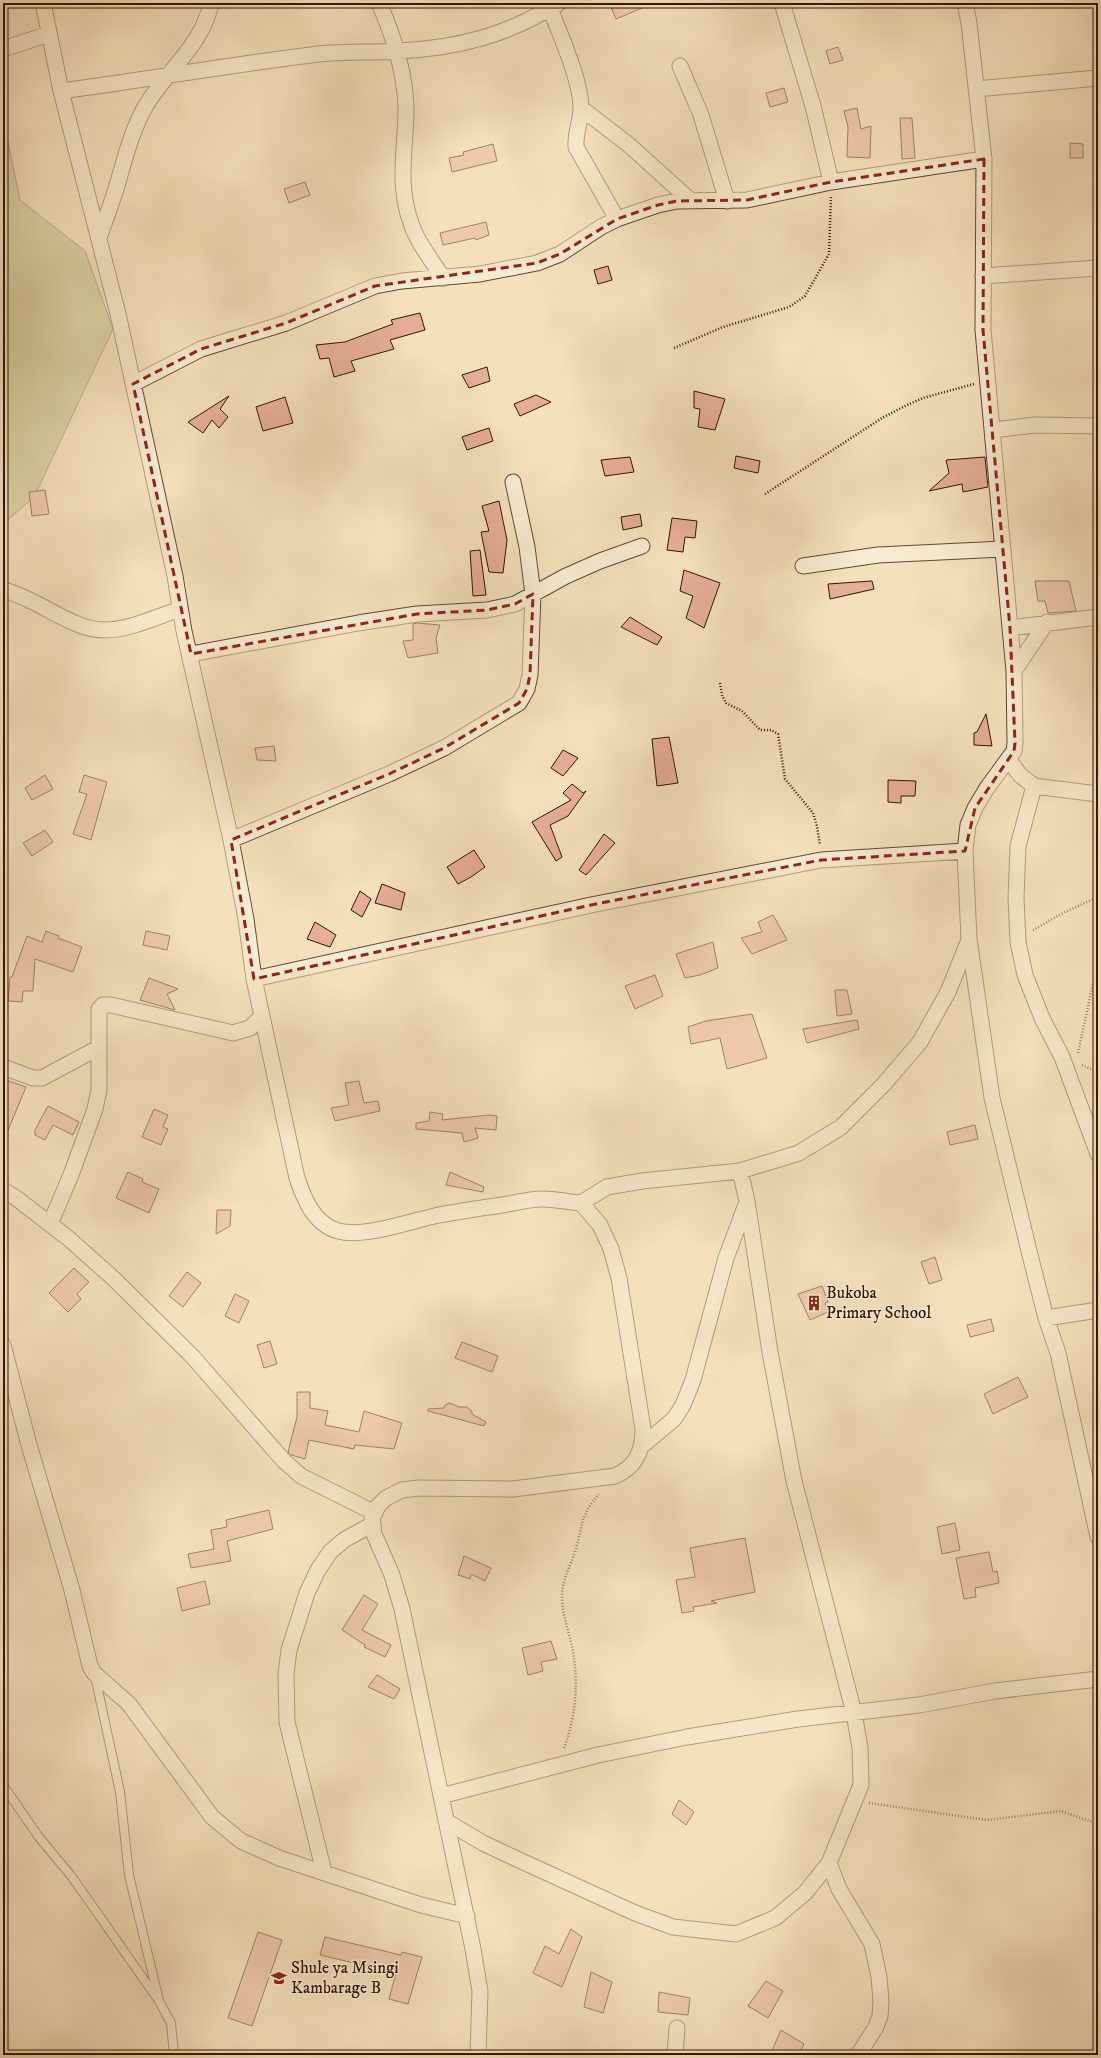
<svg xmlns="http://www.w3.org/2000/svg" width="1101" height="2058" font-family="'IM FELL DW Pica',serif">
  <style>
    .green { fill: #c0c18c; stroke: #7a6b46 }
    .building { fill: #e6ad97; stroke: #331501 }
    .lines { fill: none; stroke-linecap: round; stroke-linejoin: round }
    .service-casing { stroke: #634830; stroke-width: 10 }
    .minor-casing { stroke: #634830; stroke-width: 17 }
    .path { stroke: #331501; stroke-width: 2.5; stroke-dasharray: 1 2; stroke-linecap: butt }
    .service { stroke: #f8ebd3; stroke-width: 8 }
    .minor { stroke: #f8ebd3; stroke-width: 15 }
    .marked { fill: none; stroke: #8f2418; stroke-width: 3; stroke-dasharray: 8 5; stroke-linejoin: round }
    .labels { text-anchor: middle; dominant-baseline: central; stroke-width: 3; stroke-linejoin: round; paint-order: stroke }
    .poi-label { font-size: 17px; fill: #331501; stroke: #f8ebd3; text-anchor: start }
  </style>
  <rect width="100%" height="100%" fill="#f4e0bb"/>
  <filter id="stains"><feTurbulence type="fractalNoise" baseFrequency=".005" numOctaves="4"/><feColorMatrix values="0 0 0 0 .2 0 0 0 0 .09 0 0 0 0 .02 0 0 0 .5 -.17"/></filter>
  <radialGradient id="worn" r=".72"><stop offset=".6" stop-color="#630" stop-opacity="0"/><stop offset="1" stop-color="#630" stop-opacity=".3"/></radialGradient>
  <path class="green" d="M3,118L20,200L85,251L113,329L34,497L3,524Z"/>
  <path class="building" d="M621,3H654L616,19L611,7Z
    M838,47L843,60L830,64L826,51Z
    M784,88L788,102L770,107L766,93Z
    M857,108L861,129L871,126L870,158L847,157L848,127L844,111Z
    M900,118H912L915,158L902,159Z
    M1070,143L1083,144V158H1070Z
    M493,144L497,161L452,172L449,158L464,155L463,152Z
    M305,182L310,195L289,203L284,189Z
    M486,222L489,235L476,240L475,238L443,245L440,233Z
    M608,266L612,280L598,284L594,270Z
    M420,313L425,330L390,340L394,349L351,361L355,371L334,377L329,358L320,359L316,345L345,342L393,324L391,320Z
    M487,367L490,381L469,388L462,375Z
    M694,391L725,399L715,430L698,427L700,409L694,408Z
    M536,395L551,402L520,416L514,404Z
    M229,396L220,409L228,417L219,428L212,420L203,433L188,422Z
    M285,397L293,423L263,431L256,407Z
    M489,428L493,441L467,450L462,437Z
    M736,456L760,461L758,473L734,468Z
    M630,457L634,472L605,476L601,460Z
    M985,457L988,487L963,492L962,484L929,491L949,473L946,460Z
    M45,490L49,514L32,516L29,492Z
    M499,501L507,540L503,573L489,572L481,532L489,531L482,506Z
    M640,514L642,526L623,530L621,517Z
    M672,518L697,521L695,538L685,537L683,552L667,550Z
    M480,550L486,595L473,596L470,551Z
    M684,570L720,583L704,628L686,618L693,596L680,591Z
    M872,581L874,589L830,599L828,584Z
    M1035,581H1069L1076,611L1048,613L1045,601H1038Z
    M630,617L662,637L657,645L621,627Z
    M417,623L440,625L436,638L438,653L408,658L403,641L413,640V624Z
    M986,714L992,746L974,745V733L977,732Z
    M669,737L678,783L657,786L652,739Z
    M274,746L276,761L257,760L255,748Z
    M563,750L578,758L563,776L551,768Z
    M45,775L53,789L32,800L25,788Z
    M84,775L107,782L91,840L73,834L87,794L79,792Z
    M888,780L916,781L915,796H901V803L888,802Z
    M572,784L583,793L586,791L568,816L550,825L562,857L556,861L532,822L571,800L563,793Z
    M45,830L53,842L32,856L23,843Z
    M604,834L615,843L586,875L579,870Z
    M474,850L485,867L471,877L458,884L447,867Z
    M382,884L405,893L401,910L375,903Z
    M360,891L371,899L362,917L351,910Z
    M773,915L787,940L752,954L741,938L762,932L758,922Z
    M315,922L336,935L330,947L307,939Z
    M46,931L59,936L58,938L82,947L73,972L35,959L33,991H23L22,1002L8,1001L10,977H12L27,936L42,942Z
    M146,931L170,936L167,950L143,945Z
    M713,942L718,968L700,975L685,978L676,954Z
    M655,975L663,996L635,1009L625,986Z
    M149,978L178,989L167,994L175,1010L140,1000Z
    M835,990H847L852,1014L837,1016Z
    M752,1014L767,1058L727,1069L720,1038L691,1044L688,1027L706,1021Z
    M857,1020L859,1029L807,1043L803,1029Z
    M3,1079L26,1087L3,1142Z
    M359,1081L364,1103L378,1101L380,1111L335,1121L331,1108L349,1105L345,1083Z
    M48,1106L79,1122L73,1135L53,1125L45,1140L35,1135V1130Z
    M154,1109L168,1115L163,1127L168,1129L161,1145L142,1137Z
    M430,1112L443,1114L442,1120L489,1115L497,1116L496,1130L475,1128L478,1138L464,1142L462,1133L416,1129V1123L429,1121Z
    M975,1125L978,1139L950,1145L947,1132Z
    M128,1172L143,1179L142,1182L159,1189L149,1213L116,1198Z
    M450,1172L484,1187L483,1192L446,1185Z
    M217,1210H231L230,1226L216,1234Z
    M935,1257L942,1280L929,1284L921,1262Z
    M74,1268L89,1282L77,1294L81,1299L68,1312L49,1293Z
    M187,1272L201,1283L183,1307L169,1296Z
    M822,1286L828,1302L825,1303L828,1312L810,1320L798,1294Z
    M235,1294L249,1301L239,1323L225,1316Z
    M991,1319L994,1331L970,1337L967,1325Z
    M270,1341L277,1364L264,1368L257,1345Z
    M462,1342L498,1356L492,1372L455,1358Z
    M1018,1377L1028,1397L993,1414L984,1394Z
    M297,1392H310V1408L328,1411L325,1425L359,1432L364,1411L402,1423L394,1449L355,1445L354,1449L309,1440L305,1459L291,1455L288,1452L297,1417Z
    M450,1403L459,1407H467L472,1411V1414L486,1422L484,1426L428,1411V1409L444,1408L445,1405Z
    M269,1510L273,1529L227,1541L231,1561L191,1568L188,1554L214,1549L211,1530L227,1527L226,1520Z
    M955,1523L960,1550L942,1554L937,1527Z
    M745,1538L755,1592L711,1601L717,1603L693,1607L694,1611L682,1613L676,1580L695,1577L690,1548Z
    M989,1552L993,1572L997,1571L999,1583L975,1588L976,1597L964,1599L956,1558Z
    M464,1556L491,1568L485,1581L471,1574L470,1579L458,1575Z
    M205,1581L210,1604L182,1611L177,1588Z
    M364,1595L378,1604L362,1630L391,1645L385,1657L364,1647L365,1645L342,1630Z
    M551,1641L557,1659L541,1662L543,1671L528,1675L522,1648Z
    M377,1675L400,1689L394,1699L368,1687Z
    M679,1800L694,1812L686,1825L672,1814Z
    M571,1929L582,1937L562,1987L533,1973L545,1946L559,1954Z
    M258,1932L282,1940L252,2026L228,2018Z
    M325,1937L401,1955L402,1952L422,1957L408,2004L389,1999L396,1973L320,1955Z
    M591,1972L612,1982L603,2013L584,2007Z
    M766,1981L783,1991L768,2018L748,2006Z
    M659,1992L690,1998L688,2015L658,2012Z
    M781,2030L804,2044L799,2055H770Z"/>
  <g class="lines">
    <defs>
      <path id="service" d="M95,1676L120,1792L129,1875L159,2001
        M3,1785L38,1836L72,1877L159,2001L171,2023L174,2055"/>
      <path id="minor" d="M43,3L61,91L118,314L175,576L184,631L231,840L246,919L254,979L297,1178C304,1199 314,1224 338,1231C366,1238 410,1221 439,1215C460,1211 481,1208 502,1205C515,1203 529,1199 542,1199C555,1199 568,1202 581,1203L600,1225L611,1249L619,1278L643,1429C643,1451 636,1467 615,1476L513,1489L419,1488L402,1490L386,1498L378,1506L372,1518L374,1534L392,1575L402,1609L473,1949L480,1991L478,2055
        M379,3C394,37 405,71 406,108C406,146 397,183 410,220C416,241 431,259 443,278
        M782,3L813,106L831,182
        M965,3L969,23L984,159L983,330L1010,628L1014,671L1015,743L1014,751L987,788L975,808L968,825L965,851L969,939L992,1098L1030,1255L1046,1318L1058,1353L1098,1537
        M550,8C560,35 581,80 581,108C581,121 575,133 576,147L617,219
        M3,49L49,34
        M680,66L701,115L727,201
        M976,89L1098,78
        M61,91C144,80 228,65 311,55C340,51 370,53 399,51C459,48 508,35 559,3
        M581,108L629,145L691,201
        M99,238C104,223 110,208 115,192C124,163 130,134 145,107C166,71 203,45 211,3
        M983,276L1098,268
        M133,384L201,349L286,323L375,286L402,281L480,274L537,263L560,254L601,227L617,219L658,205L677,201L747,200L831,182L984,159
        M993,430L1035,425L1098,426
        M803,566L878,555L1003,549
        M3,589C12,593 22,596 31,601C53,611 79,630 104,630C130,630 156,617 180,609
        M1010,628L1098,617
        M191,654L358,623L417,614L487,610L515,604L566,576L600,561L642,546
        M1014,671L1047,622
        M1009,760L1020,775L1034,786L1098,794
        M1034,786L1018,846L1016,898L1018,942L1025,975L1042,1018L1062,1057L1098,1154
        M231,840L389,774L444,748L519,703L527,689L530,675L533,594L527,547L513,482
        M254,979L591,905L821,860L965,851
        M3,1067L33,1078H42L98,1048
        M3,1190L16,1198L68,1238L113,1278L192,1356L284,1461L301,1476L375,1513
        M581,1203L607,1187L642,1181L740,1171L799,1153L841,1127L884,1084L920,1042L948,992L969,940
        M50,1224L71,1175L95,1109L99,1090V1009L103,1005H111L233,1033L250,1028L262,1016
        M1046,1318L1098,1310
        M3,1345L29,1445L72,1590L90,1666L94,1673L129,1704L212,1817L241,1841L279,1858L421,1905L467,1916
        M643,1445L674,1419L683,1405L693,1380L726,1258L747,1202
        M441,1796L598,1755L687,1737L798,1719L919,1705L995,1691L1098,1679
        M446,1821L483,1843L519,1860L635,1913L673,1927L736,1934L775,1918L805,1893L829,1863L861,1785L860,1748L854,1713L794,1481L770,1352L747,1201L740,1171
        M829,1863L839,1889L872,1944L879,1977L881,2001L880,2016L876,2027L858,2055
        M324,1872L287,1722L286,1674L289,1650L307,1593L318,1570L330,1552L344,1540L373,1524
        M675,2055L677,2028"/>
    </defs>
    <use href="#service" class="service-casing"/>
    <use href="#minor" class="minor-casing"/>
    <path class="path" d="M674,348L723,327L789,307L805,296L829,254L831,196
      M765,494L882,418L907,405L923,398L974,384
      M720,683L722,695L726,703L742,711L760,730H771L778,734L785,779L813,813L817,826L820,845
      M1033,930L1063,913L1098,897
      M1078,1053L1098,960
      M1082,1065L1098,1072
      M564,1748C576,1717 579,1680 572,1646C568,1629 562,1613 562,1596C562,1579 571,1565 576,1549C583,1523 580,1517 599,1494
      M869,1803L987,1820L1061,1811L1098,1824"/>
    <use href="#service" class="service"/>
    <use href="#minor" class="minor"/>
  </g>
  <path d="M0 0H1101V2058H0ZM984,159L983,330L1010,628L1015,743L1014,751L975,808L965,851L821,860L591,905L254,979L231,840L389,774L444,748L519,703L527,689L530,675L533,594L515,604L487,610L417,614L191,654L133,384L201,349L286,323L375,286L537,263L560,254L617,219L658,205L677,201L747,200L831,182Z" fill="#f4e0bb" fill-opacity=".55" fill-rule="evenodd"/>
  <path class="marked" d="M984,159L983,330L1010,628L1015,743L1014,751L975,808L965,851L821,860L591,905L254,979L231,840L389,774L444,748L519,703L527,689L530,675L533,594L515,604L487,610L417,614L191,654L133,384L201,349L286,323L375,286L537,263L560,254L617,219L658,205L677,201L747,200L831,182Z"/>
  <defs>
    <symbol id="building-bare" viewBox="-9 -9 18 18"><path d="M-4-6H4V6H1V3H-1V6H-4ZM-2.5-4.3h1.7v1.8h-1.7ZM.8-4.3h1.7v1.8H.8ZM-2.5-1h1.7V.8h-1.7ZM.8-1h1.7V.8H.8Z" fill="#8f2418" stroke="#f8ebd3" stroke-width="2.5" paint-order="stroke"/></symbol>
    <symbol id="school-bare" viewBox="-9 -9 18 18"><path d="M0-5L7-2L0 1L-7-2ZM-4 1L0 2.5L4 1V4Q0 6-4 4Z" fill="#8f2418" stroke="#f8ebd3" stroke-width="2.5" paint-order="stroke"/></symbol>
  </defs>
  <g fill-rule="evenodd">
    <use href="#building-bare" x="803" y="1292" width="22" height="22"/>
    <use href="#school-bare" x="268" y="1967" width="22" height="22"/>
  </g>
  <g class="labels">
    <g class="poi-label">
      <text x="826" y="1293">Bukoba<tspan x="826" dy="20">Primary School</tspan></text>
      <text x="291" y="1968">Shule ya Msingi<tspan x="291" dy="20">Kambarage B</tspan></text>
    </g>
  </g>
  <rect width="1101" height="2058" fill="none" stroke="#f4e0bb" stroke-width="16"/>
  <rect x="4" y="4" width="1093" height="2050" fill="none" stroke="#331501" stroke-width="2"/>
  <rect x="8" y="8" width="1085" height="2042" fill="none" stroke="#331501"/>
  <rect width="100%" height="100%" filter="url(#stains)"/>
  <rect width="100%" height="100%" fill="url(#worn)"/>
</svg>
